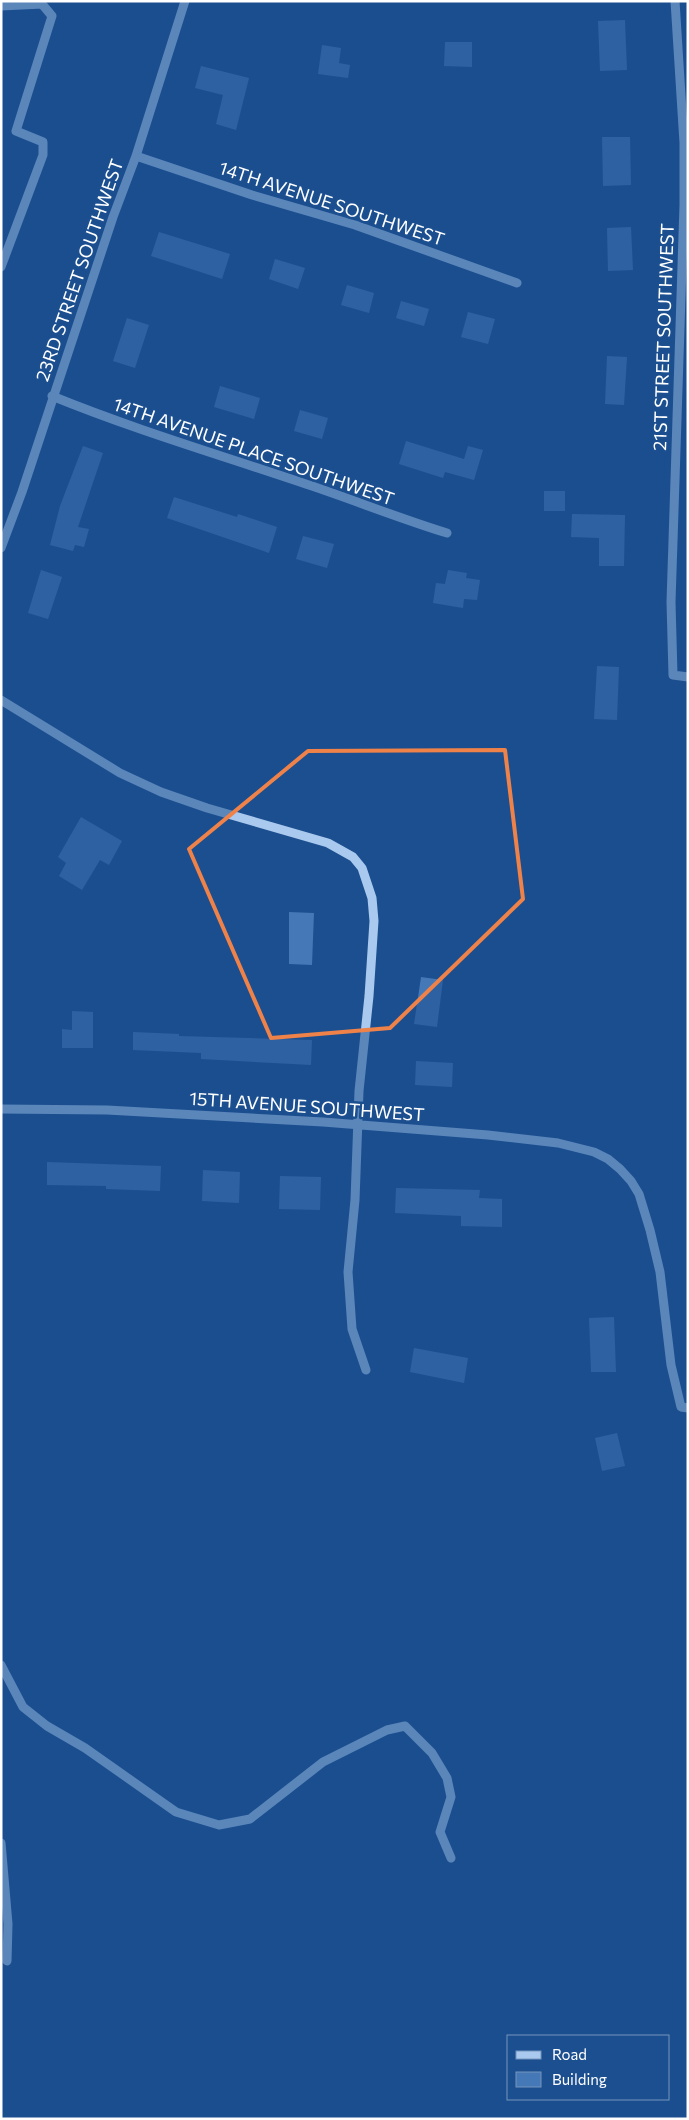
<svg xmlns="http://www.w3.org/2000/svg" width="689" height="2120" font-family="Commissioner,sans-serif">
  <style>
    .building { fill: #4478b7 }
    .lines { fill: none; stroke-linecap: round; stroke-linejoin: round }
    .minor { stroke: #a9c9ee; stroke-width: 9 }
    .marked { fill: none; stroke: #ee8249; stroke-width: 4; stroke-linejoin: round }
    .labels { text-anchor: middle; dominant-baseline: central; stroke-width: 5; stroke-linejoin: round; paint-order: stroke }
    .street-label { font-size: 18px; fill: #fff; stroke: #1b4f8f }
  </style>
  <rect width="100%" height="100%" fill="#1b4f8f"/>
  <path class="building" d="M625,20L627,70L600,71L598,21Z
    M445,42H472V67L444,66Z
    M322,45L341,48L339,63L350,65L348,78L318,74Z
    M201,66L249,78L236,130L216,124L223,95L195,88Z
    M602,137H630L631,185L603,186Z
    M631,227L633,270L608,271L607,228Z
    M159,232L230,254L222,279L151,256Z
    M275,259L305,268L298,289L269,279Z
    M347,285L374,293L369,313L341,305Z
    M401,301L429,309L424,326L396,318Z
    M468,312L495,319L488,344L461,337Z
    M127,318L149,325L135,368L113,361Z
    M607,356L627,357L624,405L605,404Z
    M220,386L260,398L254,419L214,407Z
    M300,410L328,418L322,439L294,431Z
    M406,441L464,459L468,446L483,450L474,480L445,472L443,478L399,464Z
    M83,446L103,453L78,527L89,529L84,547L75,545L73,551L50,545L60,506Z
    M544,491H565V511H544Z
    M174,497L237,517L238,514L277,527L269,553L167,518Z
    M572,514L625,515L624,566H599V538L571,537Z
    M303,536L334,544L327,568L296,559Z
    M41,570L62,577L48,619L28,613Z
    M448,570L467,573L466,578L480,580L477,600L464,599L463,608L433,603L436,583L445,584Z
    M597,666L619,667L617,720L594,719Z
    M81,817L122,841L109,865L100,860L82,890L59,876L66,863L58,857Z
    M289,912L314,913L312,965L289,964Z
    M421,977L443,980L437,1027L414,1024Z
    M72,1011L93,1012V1048H62V1029L72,1030Z
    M133,1032L179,1034V1036L312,1040L311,1065L201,1059V1053L133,1050Z
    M416,1061L453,1063L452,1087L415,1085Z
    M47,1162L161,1166L160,1191L106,1189V1186L47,1185Z
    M203,1170L240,1172L239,1203L202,1201Z
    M280,1176L321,1177L320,1210L279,1209Z
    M396,1188L480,1190L479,1198L502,1199V1227L461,1226V1216L395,1213Z
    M614,1317L616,1372H591L589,1318Z
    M414,1348L468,1358L464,1383L410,1372Z
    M617,1433L625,1466L602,1471L595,1438Z"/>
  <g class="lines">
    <path class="minor" d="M675,1L684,143V205L671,602L673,675L688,677
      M1,6L42,4L52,16L16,131L43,142V155L1,267
      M136,156L252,195L355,225L517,283
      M52,396C133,429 217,454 300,482C349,498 398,518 447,533
      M1,548L22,492L113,217L136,156L185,1
      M1,700L120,773L161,792L207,808L328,843L353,857L362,868L372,898L374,921L369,996L359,1091L355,1200L348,1272L352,1329L366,1370
      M1,1109L107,1110L323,1122L488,1135L558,1143L594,1152L608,1159L620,1169L631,1181L639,1194L650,1230L660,1272L671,1365L681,1407L688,1408
      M1,1665L23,1707L47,1726L85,1748L176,1812L219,1825L250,1819L323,1762L387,1730L405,1726L432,1753L447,1778L451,1797L440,1832L451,1858
      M1,1843L8,1924L7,1961"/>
  </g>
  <path d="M0 0H689V2120H0ZM505,750L523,899L390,1028L271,1038L189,849L308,751Z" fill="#1b4f8f" fill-opacity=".55" fill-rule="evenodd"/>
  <path class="marked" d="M505,750L523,899L390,1028L271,1038L189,849L308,751Z"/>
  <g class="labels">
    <g class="street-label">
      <text transform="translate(332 203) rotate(18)">14TH AVENUE SOUTHWEST</text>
      <text transform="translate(79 270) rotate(-71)">23RD STREET SOUTHWEST</text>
      <text transform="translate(663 337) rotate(-88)">21ST STREET SOUTHWEST</text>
      <text transform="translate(254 451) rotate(19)">14TH AVENUE PLACE SOUTHWEST</text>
      <text transform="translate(307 1106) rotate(4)">15TH AVENUE SOUTHWEST</text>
    </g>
  </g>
  <rect width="689" height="2120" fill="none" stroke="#ffffff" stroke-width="5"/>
  <rect x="507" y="2035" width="162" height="65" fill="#1b4f8f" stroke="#7695bc"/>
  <rect x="516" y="2051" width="25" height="8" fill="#a9c9ee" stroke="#7695bc"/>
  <text x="552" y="2060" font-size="15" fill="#ffffff">Road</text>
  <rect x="516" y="2072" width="25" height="15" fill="#4478b7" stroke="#7695bc"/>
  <text x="552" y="2085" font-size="15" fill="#ffffff">Building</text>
</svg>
